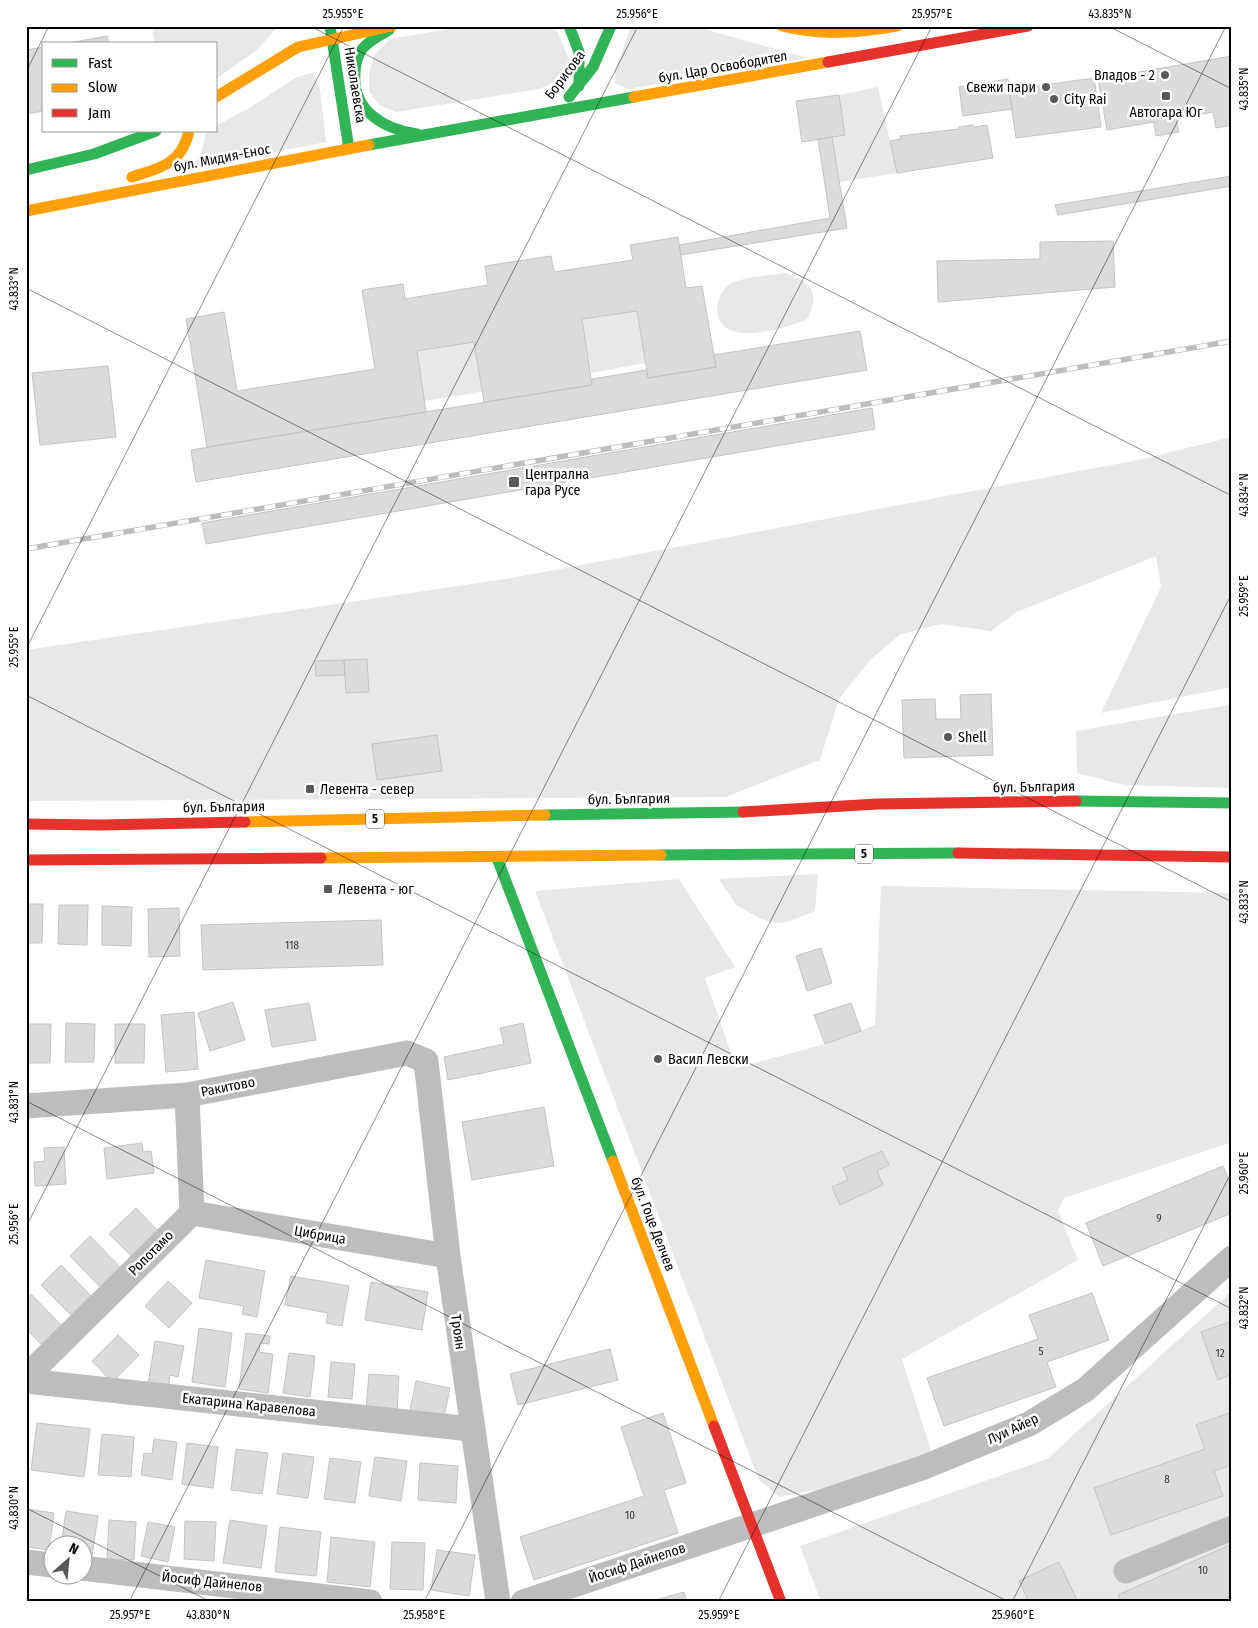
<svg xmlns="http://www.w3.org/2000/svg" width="1258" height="1628" font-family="'Fira Sans Condensed',sans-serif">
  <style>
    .green { fill: #e8e8e8 }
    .building { fill: #dbdbdb; stroke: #c3c3c3 }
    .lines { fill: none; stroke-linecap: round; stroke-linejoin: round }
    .street { stroke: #bdbdbd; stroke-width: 25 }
    .fast { stroke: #30b455; stroke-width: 11 }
    .slow { stroke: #ff9f0a; stroke-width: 11 }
    .jam { stroke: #e5322d; stroke-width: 11 }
    .rail-casing { stroke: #bdbdbd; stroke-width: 5.5 }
    .rail { stroke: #fff; stroke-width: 4; stroke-dasharray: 11; stroke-linecap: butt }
    .ticks { fill: none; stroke: #000; stroke-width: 1; stroke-opacity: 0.45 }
    .poi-dot { fill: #595959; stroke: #fff; stroke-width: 2 }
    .labels { text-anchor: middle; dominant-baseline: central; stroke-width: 5; stroke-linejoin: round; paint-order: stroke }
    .number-label { font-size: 11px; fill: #373737 }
    .shield { fill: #fff; stroke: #4c4c4c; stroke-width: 1 }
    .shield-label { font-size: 12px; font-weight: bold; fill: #000 }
    .street-label { font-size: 14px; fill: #000; stroke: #fff }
    .poi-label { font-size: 14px; fill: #000; stroke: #fff; text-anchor: start }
    .neatline { fill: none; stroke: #000; stroke-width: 2 }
    .ticks-label { font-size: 12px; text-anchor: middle; fill: #000 }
  </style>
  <rect width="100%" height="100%" fill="#fff"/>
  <path class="green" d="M152,26H278L257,50L216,79V44H155Z
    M467,26H551L557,31L569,59C564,77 556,82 539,89L396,112L379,105L369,91V72L375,54L390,39Z
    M631,26H693L808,58L628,89L615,83V71Z
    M313,72L320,89L326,142L192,168L202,151L206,132L216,131V126L251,107L295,78Z
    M878,87L897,173L840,182L832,137L845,135L839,95Z
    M784,273C811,281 821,292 807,319C789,328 746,339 728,329C709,318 717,289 734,282C749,276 769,276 784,273Z
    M637,311L645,363L591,373L582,319Z
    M474,342L482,392L424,401L416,352Z
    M1232,437V687L1101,713L1161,587L1156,556L1015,613L991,631L941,624L901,634L871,659L839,699L820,760L726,797L26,801V650L512,578L1138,460Z
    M1229,705L1232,706V788L1124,785L1077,773L1076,731Z
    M818,874L815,911L788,922L774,923L761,919L736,905L719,879Z
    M679,879L735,967L705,978L736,1068L825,1044L875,1025L881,886L1232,893V1142L1064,1198L1058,1211L1078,1260L902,1359L932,1454L816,1490L779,1497L759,1480L535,891Z
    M1232,1291V1602H821L800,1546L1047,1459Z"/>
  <path class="building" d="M107,36L109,44H63Z
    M44,47V111L26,114V50Z
    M1232,56V125L1216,128L1213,112L1176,119L1179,132L1156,136L1154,122L1107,130L1098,79Z
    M1094,78L1101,127L1016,138L1009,90Z
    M1008,79L1012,109L963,116L959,87Z
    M839,95L845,135L802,142L796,101Z
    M973,125L974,127L987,125L993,158L897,173L890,141L901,139L900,136L959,129V127Z
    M832,137L847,228L681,255L679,245L830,218L818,139Z
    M1232,176V186L1058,215L1055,205Z
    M678,237L686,288L702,286L716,367L648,378L637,311L582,319L592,385L484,402L474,342L417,351L426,412L207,447L186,319L224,312L237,391L375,369L362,290L403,284L405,299L488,285L485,266L551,256L554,272L633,260L630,245Z
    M1113,241L1115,287L938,302L937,261L1040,259V242Z
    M860,331L867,370L196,482L191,450L592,385V379L646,370L648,378L716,367L714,355Z
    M108,366L116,437L40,445L32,373Z
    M872,408L875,429L206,544L202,523Z
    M367,659L369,692L346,693L344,660Z
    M344,660L345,675L316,676L315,661Z
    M991,694L993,755L904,758L902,700L935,699L936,719H961L960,695Z
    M437,735L442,771L377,780L372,744Z
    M26,904H43L42,943H26Z
    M59,905H88L87,945L58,944Z
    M102,906L132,907L131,946L102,945Z
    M179,908L180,956L149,957L148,909Z
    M381,920L383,965L203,970L201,925Z
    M821,948L832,983L807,991L796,956Z
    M233,1002L245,1040L210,1051L198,1013Z
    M309,1003L316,1040L272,1047L265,1010Z
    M851,1003L861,1031L825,1044L814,1015Z
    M194,1012L198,1069L166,1072L161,1015Z
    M66,1023L95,1024L94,1062H65Z
    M523,1023L531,1063L448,1080L444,1057L504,1044L500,1028Z
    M26,1024H51L50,1063H26Z
    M115,1024H145L144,1063H115Z
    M544,1107L554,1166L472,1180L462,1122Z
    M142,1143L143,1152L151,1151L154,1173L107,1179L104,1148Z
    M64,1147L66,1184L35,1186L34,1162L45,1161L44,1148Z
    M882,1151L889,1165L877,1171L883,1185L840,1205L832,1187L848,1180L843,1168Z
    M1223,1166L1232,1187V1213L1103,1266L1086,1223Z
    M136,1208L161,1234L135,1260L109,1234Z
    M90,1236L125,1272L105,1292L70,1256Z
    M206,1260L265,1271L257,1317L242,1314L244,1306L199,1298Z
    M61,1265L96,1301L77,1321L41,1285Z
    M291,1276L349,1286L342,1326L326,1323L328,1313L285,1305Z
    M168,1281L192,1303L169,1328L145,1306Z
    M371,1282L428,1292L422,1330L365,1320Z
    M1092,1293L1109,1340L1047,1362L1056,1387L944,1426L927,1378L1038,1339L1029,1315Z
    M31,1294L66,1330L46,1349L26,1329V1298Z
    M1232,1321V1374L1218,1380L1201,1332Z
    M199,1328L232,1333L225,1387L192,1382Z
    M246,1333L270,1336L269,1344L260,1343L259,1352L273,1354L268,1393L239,1389Z
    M118,1335L139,1355L112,1382L92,1361Z
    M155,1341L184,1346L178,1377L170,1375L168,1389L148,1385Z
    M610,1349L618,1380L518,1405L510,1374Z
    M289,1353L315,1356L310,1397L283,1393Z
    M331,1362L355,1364L352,1399L328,1397Z
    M369,1374L399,1376L397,1411L366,1409Z
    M416,1381L450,1388L443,1422L409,1415Z
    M1232,1412V1465L1214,1471L1223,1496L1111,1535L1094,1488L1205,1449L1196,1425Z
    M663,1413L686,1483L664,1490L678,1533L534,1580L520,1537L644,1496L621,1427Z
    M37,1423L90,1429L84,1477L31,1470Z
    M102,1434L134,1437L131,1477L98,1475Z
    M154,1439L177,1442L172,1480L141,1475L144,1453L152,1454Z
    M187,1443L218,1447L213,1488L182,1484Z
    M236,1449L268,1453L262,1494L231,1490Z
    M283,1453L314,1457L308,1498L277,1494Z
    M375,1457L407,1461L401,1501L369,1496Z
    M330,1458L361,1462L355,1503L324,1499Z
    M420,1463L458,1466L456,1503L418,1500Z
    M26,1509L54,1513L49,1550L26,1547Z
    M66,1511L98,1516L92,1556L82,1554V1546H61Z
    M109,1520L136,1522L134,1560L107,1559Z
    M230,1520L267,1526L261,1568L223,1563Z
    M185,1521L216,1522L214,1561L184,1559Z
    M148,1522L175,1527L168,1562L141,1556Z
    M280,1527L321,1532L316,1576L275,1572Z
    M331,1537L375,1542L370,1587L327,1582Z
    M392,1542L425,1543L423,1590L390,1589Z
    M1232,1544V1596L1218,1602H1121L1118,1595Z
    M437,1550L475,1555L469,1596L431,1590Z
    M1059,1562L1078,1602H1029L1019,1581Z
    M684,1592L687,1602H648Z"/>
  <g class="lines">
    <path class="street" d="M26,1106L187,1095L407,1053L426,1061L448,1256L498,1602
      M192,1213L448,1256
      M26,1377L192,1213L187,1095
      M26,1381L471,1429
      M26,1562L52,1565
      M82,1568L370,1602
      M1126,1571L1232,1528
      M523,1602L922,1468L1029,1424L1085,1390L1232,1258"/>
    <path class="fast" d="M330,26L349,149
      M569,26L579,52V86
      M389,30C380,35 370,40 363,48C358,54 355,65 355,73C352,111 384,129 417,134
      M569,97L593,67L611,26
      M369,145L634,97
      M26,170L94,154L156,131
      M1076,801L1232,803
      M545,815L743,812
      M661,855L958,853
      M497,858L613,1161"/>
    <path class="slow" d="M782,26C821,36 858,33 897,26
      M216,97L298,47L392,26
      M634,97L828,62
      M132,177C160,168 182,164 189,131
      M26,211L369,145
      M245,822L545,815
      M321,858L661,855
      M613,1161L714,1426"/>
    <path class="jam" d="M828,62L1028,26
      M743,812L877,804L1076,801
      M26,824L100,825L245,822
      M958,853L1232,857
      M26,860L321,858
      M714,1426L781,1602"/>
    <defs>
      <path id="rail" d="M26,549L1232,341"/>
    </defs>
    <use href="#rail" class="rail-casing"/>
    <use href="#rail" class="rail"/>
  </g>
  <path class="ticks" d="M310,26L1232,496M1108,26L1232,89M26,72L49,26M26,288L1232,902M26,649L344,26M26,695L1232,1309M26,1101L1009,1602M26,1227L638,26M26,1508L211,1602M129,1602L932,26M424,1602L1226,26M718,1602L1232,593M1012,1602L1232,1171"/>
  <g class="poi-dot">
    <circle cx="1165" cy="75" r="5"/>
    <circle cx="1046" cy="87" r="5"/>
    <rect x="1161" y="91" width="10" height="10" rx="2.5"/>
    <circle cx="1054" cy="99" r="5"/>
    <rect x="508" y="476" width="12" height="12" rx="2.5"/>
    <circle cx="948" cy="737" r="5"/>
    <rect x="305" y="784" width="10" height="10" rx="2.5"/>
    <rect x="323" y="884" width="10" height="10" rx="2.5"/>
    <circle cx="658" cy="1059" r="5"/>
  </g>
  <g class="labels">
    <g class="number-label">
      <text x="292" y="945">118</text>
      <text x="1159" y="1218">9</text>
      <text x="1041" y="1351">5</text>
      <text x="1220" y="1353">12</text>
      <text x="1167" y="1479">8</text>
      <text x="630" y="1515">10</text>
      <text x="1203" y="1570">10</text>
    </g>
    <g class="shield">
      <rect x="366" y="809.5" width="18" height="19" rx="4"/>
      <rect x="855" y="844.5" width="18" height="19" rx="4"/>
    </g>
    <g class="shield-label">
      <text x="375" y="819">5</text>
      <text x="864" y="854">5</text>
    </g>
    <g class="street-label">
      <text transform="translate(723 67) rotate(-10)">бул. Цар Освободител</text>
      <text transform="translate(565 75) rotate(-53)">Борисова</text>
      <text transform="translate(355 85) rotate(81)">Николаевска</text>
      <text transform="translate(222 158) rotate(-11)">бул. Мидия-Енос</text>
      <text transform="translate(1034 787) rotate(-1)">бул. България</text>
      <text transform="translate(629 799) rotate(-1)">бул. България</text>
      <text transform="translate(224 807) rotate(-1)">бул. България</text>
      <text transform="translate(228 1087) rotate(-11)">Ракитово</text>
      <text transform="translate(653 1224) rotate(69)">бул. Гоце Делчев</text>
      <text transform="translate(320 1235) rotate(10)">Цибрица</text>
      <text transform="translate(151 1253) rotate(-45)">Ропотамо</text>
      <text transform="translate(458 1332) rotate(82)">Троян</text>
      <text transform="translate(249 1405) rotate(6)">Екатарина Каравелова</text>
      <text transform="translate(1013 1429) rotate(-25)">Луи Айер</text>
      <text transform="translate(637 1563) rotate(-18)">Йосиф Дайнелов</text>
      <text transform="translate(212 1582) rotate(6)">Йосиф Дайнелов</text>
    </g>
    <g class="poi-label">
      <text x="1155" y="75" text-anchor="end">Владов - 2</text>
      <text x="1036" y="87" text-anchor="end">Свежи пари</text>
      <text x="1064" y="99">City Rai</text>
      <text x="1166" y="112" text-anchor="middle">Автогара Юг</text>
      <text x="525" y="474">Централна<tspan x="525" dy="16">гара Русе</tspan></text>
      <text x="958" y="737">Shell</text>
      <text x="320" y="789">Левента - север</text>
      <text x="338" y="889">Левента - юг</text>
      <text x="668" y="1059">Васил Левски</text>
    </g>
  </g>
  <rect width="1258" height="1628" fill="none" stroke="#ffffff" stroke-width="55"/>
  <rect x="42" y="42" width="175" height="90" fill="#ffffff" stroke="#999999"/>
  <rect x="52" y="59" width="25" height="8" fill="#30b455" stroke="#999999"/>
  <text x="88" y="68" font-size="15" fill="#000000">Fast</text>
  <rect x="52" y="84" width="25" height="8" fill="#ff9f0a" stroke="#999999"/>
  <text x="88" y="92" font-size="15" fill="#000000">Slow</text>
  <rect x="52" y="109" width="25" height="8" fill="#e5322d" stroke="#999999"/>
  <text x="88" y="118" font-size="15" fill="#000000">Jam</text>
  <g transform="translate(68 1560) rotate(27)"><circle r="24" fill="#ffffff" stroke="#999999"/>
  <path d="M0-4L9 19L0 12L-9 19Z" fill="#595959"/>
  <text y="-8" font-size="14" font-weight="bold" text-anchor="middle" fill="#000000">N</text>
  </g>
  <rect x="28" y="28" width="1202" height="1572" class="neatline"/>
  <g class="ticks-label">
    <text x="343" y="18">25.955°E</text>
    <text x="637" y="18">25.956°E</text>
    <text x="932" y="18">25.957°E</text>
    <text x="1110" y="18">43.835°N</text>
    <text transform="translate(1244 89) rotate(-90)" y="4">43.835°N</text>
    <text transform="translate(14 289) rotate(-90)" y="4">43.833°N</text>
    <text transform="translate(1244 495) rotate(-90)" y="4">43.834°N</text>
    <text transform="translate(1244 596) rotate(-90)" y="4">25.959°E</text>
    <text transform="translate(14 647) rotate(-90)" y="4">25.955°E</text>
    <text transform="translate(1244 902) rotate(-90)" y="4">43.833°N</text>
    <text transform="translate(14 1102) rotate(-90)" y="4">43.831°N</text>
    <text transform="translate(1244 1173) rotate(-90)" y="4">25.960°E</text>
    <text transform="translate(14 1224) rotate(-90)" y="4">25.956°E</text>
    <text transform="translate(1244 1308) rotate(-90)" y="4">43.832°N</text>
    <text transform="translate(14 1508) rotate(-90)" y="4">43.830°N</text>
    <text x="130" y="1619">25.957°E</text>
    <text x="208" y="1619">43.830°N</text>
    <text x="424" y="1619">25.958°E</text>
    <text x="719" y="1619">25.959°E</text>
    <text x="1013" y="1619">25.960°E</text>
  </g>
</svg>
